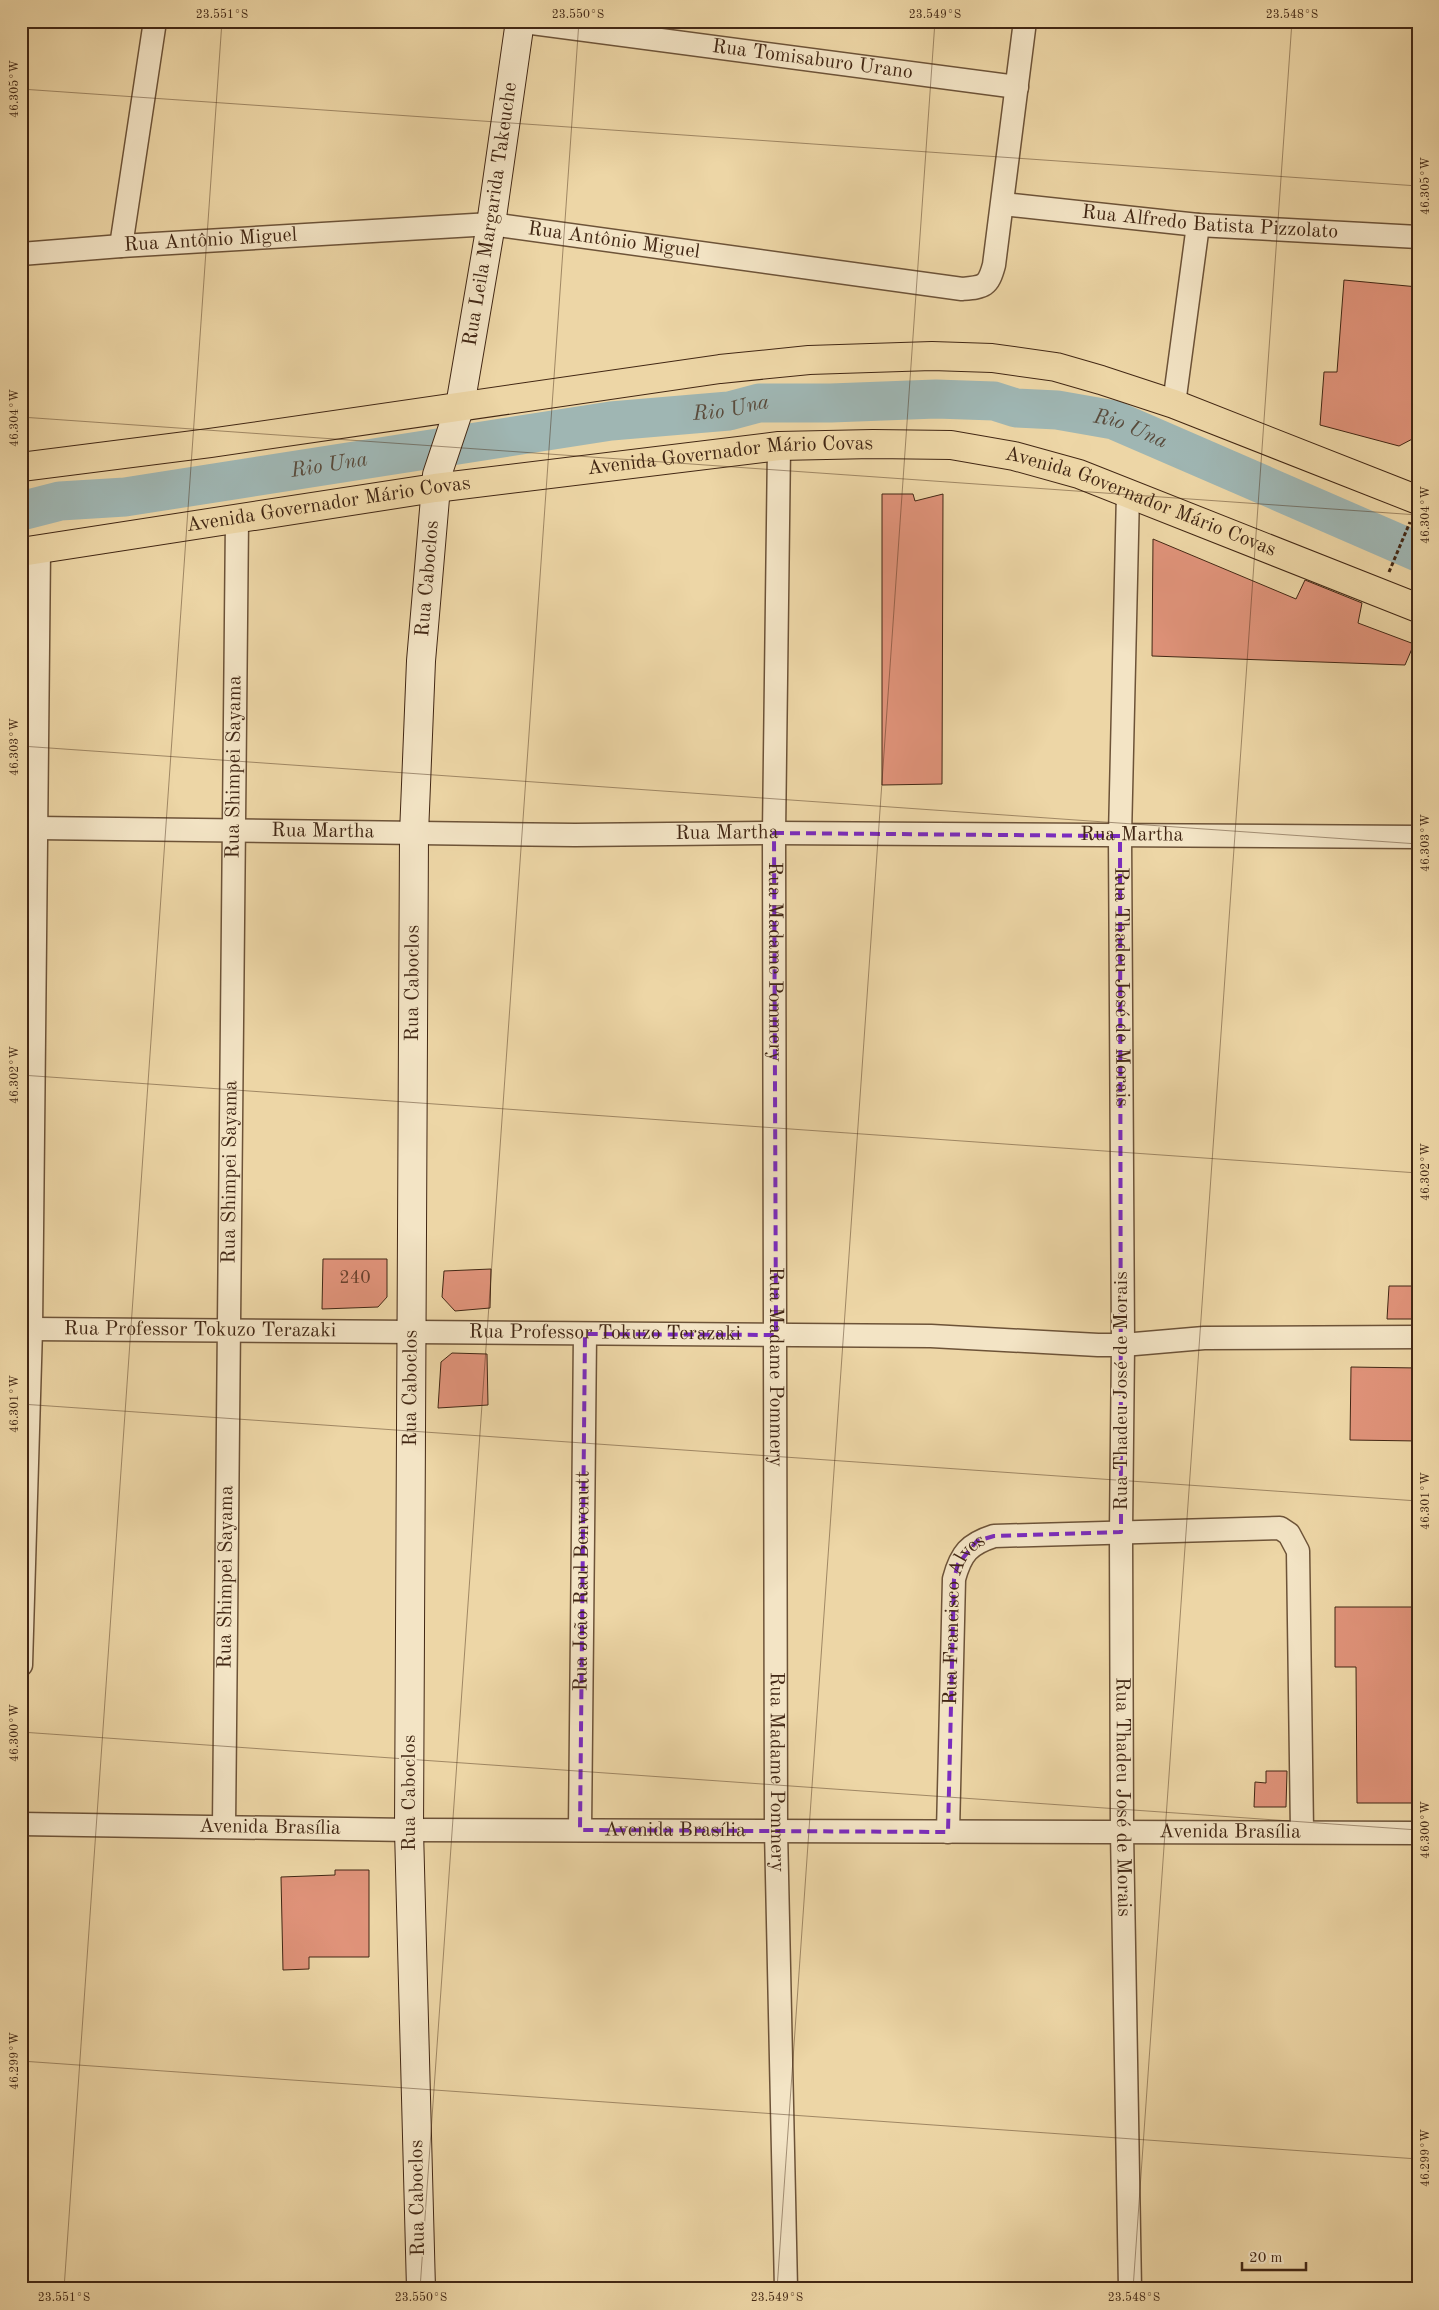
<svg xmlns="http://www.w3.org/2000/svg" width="1439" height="2310" font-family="'Old Standard TT',serif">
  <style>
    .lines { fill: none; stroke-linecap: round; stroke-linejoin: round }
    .river { stroke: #9fb6b3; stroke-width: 39 }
    .building { fill: #e0937a; stroke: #422714 }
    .street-casing { stroke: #6d5338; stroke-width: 25 }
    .secondary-casing { stroke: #422714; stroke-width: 30 }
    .highway-casing { stroke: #422714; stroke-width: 30 }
    .path { stroke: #422714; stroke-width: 3; stroke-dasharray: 4 2.5; stroke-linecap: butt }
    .street { stroke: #f3e4c5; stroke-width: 22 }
    .secondary { stroke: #f3e4c5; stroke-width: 28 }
    .highway { stroke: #edd6a6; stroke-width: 28 }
    .marked { fill: none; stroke: #7b2cbf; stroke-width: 4; stroke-dasharray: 10 6; stroke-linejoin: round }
    .ticks { fill: none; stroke: #422714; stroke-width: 1; stroke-opacity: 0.45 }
    .labels { text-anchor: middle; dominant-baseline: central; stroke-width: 4; stroke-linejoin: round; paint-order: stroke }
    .number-label { font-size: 18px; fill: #6a422e }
    .street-label { font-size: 20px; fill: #422714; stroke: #f3e4c5 }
    .water-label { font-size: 21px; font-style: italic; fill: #594b3c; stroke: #f3e4c5 }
    .neatline { fill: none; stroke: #422714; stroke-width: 2 }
    .ticks-label { font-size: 12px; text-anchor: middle; fill: #422714 }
  </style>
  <rect width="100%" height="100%" fill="#edd6a6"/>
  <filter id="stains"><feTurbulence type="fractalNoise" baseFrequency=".004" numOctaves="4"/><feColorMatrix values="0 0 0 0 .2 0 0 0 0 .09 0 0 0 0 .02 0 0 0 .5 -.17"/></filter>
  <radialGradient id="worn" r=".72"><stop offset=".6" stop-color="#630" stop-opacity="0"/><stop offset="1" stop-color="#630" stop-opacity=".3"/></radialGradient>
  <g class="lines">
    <path class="river" id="s1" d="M21,511L60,501L125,497L611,421L729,411L759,403H831L936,399L994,401L1016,408L1057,410L1114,420L1418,552"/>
  </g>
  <path class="building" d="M1344,280L1418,287V357L1413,410L1418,411V436L1399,446L1320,425L1324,372H1337Z
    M882,494H913L915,501L943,494L942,784L882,785Z
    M1153,539L1296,599L1305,580L1362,603L1358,623L1414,644L1405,665L1152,656Z
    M323,1259H387V1297L378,1307L322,1309Z
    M491,1269L490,1308L455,1311L442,1297L444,1271Z
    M1389,1286H1418V1319H1387Z
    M452,1353L487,1354L488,1405L438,1408L441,1362Z
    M1351,1367L1418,1368V1441L1350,1440Z
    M1335,1607H1418L1417,1803H1357L1356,1667H1335Z
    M1266,1771H1287L1286,1807H1254L1255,1782L1266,1783Z
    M335,1870H369V1957H309V1969L283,1970L281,1877L335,1875Z"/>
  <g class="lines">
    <defs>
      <g id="street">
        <path id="s2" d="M517,21L1017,87"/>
        <path id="s3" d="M1003,204L1198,225L1418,237"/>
        <path d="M121,246L155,21"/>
        <path id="s4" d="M21,254L121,246L491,224L962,289C984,287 988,287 994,265L1025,21"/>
        <path d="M1174,404L1198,225"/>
        <path id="s5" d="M779,446L774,833L776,1830L786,2289"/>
        <path id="s6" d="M1128,493L1120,836L1123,1345L1121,1532L1122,1832L1130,2289"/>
        <path id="s7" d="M37,828L575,835L774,833L1418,837"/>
        <path id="s8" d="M31,1329L931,1336L1098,1345H1123L1204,1338L1418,1337"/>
        <path d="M21,1665L31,1329L39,549"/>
        <path id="s9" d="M21,1824L409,1830L1418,1833"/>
        <path id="s10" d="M224,1826L237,519"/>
        <path id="s11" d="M580,1830L585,1334"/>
        <path id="s12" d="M948,1832L954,1579C961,1553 969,1544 994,1536L1280,1528L1289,1534L1298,1551L1302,1831"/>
      </g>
      <g id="secondary">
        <path id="s13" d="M421,2289L409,1830L414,834L421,661L437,475L460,406L491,224L520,21"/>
      </g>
      <g id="highway">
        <path d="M21,467L210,443L720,369L809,360L932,356L992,358L1056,367L1101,380L1174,404L1418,500"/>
        <path id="s14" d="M21,552L435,488L779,446L873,444L951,445L1014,456L1079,474L1418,608"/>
      </g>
    </defs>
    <use href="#street" class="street-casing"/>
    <use href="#secondary" class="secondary-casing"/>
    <use href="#highway" class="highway-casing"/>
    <path class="path" d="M1389,572L1410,522"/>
    <use href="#street" class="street"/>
    <use href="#secondary" class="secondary"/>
    <use href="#highway" class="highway"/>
  </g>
  <path class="marked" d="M774,833L1120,836L1121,1532L994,1536L977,1541L958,1564L954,1579L948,1832L580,1830L585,1334L776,1335Z"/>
  <path class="ticks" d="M21,89L1418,186M21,417L1418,515M21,746L1418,844M21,1075L1418,1173M21,1404L1418,1501M21,1732L1418,1830M21,2061L1418,2159M64,2289L222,21M420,2289L579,21M777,2289L935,21M1133,2289L1292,21"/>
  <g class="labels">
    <g class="number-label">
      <text x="355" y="1278">240</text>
    </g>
    <g class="street-label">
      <text stroke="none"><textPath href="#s2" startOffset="298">Rua Tomisaburo Urano</textPath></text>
      <text stroke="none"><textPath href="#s13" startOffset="2082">Rua Leila Margarida Takeuche</textPath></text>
      <text stroke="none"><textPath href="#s3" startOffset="208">Rua Alfredo Batista Pizzolato</textPath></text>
      <text stroke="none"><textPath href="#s4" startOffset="190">Rua Antônio Miguel</textPath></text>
      <text stroke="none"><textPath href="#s4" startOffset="595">Rua Antônio Miguel</textPath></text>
      <text stroke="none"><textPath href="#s14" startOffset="716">Avenida Governador Mário Covas</textPath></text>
      <text stroke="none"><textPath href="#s14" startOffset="1136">Avenida Governador Mário Covas</textPath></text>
      <text stroke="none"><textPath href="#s14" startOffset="311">Avenida Governador Mário Covas</textPath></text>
      <text stroke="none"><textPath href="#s13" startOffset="1711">Rua Caboclos</textPath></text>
      <text stroke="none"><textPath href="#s10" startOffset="1059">Rua Shimpei Sayama</textPath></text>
      <text stroke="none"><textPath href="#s7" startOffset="286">Rua Martha</textPath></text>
      <text stroke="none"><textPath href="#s7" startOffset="690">Rua Martha</textPath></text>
      <text stroke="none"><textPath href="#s7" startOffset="1095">Rua Martha</textPath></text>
      <text stroke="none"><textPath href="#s5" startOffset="516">Rua Madame Pommery</textPath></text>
      <text stroke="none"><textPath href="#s13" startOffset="1306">Rua Caboclos</textPath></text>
      <text stroke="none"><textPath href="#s6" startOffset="494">Rua Thadeu José de Morais</textPath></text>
      <text stroke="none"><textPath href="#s10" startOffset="654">Rua Shimpei Sayama</textPath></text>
      <text stroke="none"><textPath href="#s8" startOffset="169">Rua Professor Tokuzo Terazaki</textPath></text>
      <text stroke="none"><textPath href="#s8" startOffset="574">Rua Professor Tokuzo Terazaki</textPath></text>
      <text stroke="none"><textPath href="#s5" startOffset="921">Rua Madame Pommery</textPath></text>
      <text stroke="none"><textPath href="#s13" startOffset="901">Rua Caboclos</textPath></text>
      <text transform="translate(1122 1391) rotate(-90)">Rua Thadeu José de Morais</text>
      <text stroke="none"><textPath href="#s10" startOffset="249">Rua Shimpei Sayama</textPath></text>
      <text stroke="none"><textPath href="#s11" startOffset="249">Rua João Raul Benvenutt</textPath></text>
      <text stroke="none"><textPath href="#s12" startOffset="216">Rua Francisco Alves</textPath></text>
      <text stroke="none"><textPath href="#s5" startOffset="1326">Rua Madame Pommery</textPath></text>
      <text transform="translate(410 1793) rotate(-90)">Rua Caboclos</text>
      <text stroke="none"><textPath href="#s6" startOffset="1304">Rua Thadeu José de Morais</textPath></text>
      <text stroke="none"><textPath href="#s9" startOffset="249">Avenida Brasília</textPath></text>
      <text stroke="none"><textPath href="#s9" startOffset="654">Avenida Brasília</textPath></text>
      <text stroke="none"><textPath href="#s9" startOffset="1209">Avenida Brasília</textPath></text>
      <text transform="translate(418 2198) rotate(-91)">Rua Caboclos</text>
    </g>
    <g class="water-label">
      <text stroke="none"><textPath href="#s1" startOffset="718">Rio Una</textPath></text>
      <text stroke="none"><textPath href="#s1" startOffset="1122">Rio Una</textPath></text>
      <text stroke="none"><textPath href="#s1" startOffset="312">Rio Una</textPath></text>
    </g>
  </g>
  <rect width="1439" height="2310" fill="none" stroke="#edd6a6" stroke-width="55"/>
  <path d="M1242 2262v8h64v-8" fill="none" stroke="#422714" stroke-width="2.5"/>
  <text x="1249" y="2262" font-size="15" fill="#422714" stroke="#f3e4c5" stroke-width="4" paint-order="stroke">20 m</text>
  <rect x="28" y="28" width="1384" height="2254" class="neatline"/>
  <g class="ticks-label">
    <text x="222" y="18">23.551°S</text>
    <text x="578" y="18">23.550°S</text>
    <text x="935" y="18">23.549°S</text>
    <text x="1292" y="18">23.548°S</text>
    <text transform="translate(14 89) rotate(-90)" y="4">46.305°W</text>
    <text transform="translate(1425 186) rotate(-90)" y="4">46.305°W</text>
    <text transform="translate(14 418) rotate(-90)" y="4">46.304°W</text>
    <text transform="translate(1425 515) rotate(-90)" y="4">46.304°W</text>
    <text transform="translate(14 747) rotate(-90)" y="4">46.303°W</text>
    <text transform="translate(1425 843) rotate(-90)" y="4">46.303°W</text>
    <text transform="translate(14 1075) rotate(-90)" y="4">46.302°W</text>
    <text transform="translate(1425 1172) rotate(-90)" y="4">46.302°W</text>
    <text transform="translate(14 1404) rotate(-90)" y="4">46.301°W</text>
    <text transform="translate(1425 1501) rotate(-90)" y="4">46.301°W</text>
    <text transform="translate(14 1733) rotate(-90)" y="4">46.300°W</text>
    <text transform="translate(1425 1830) rotate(-90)" y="4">46.300°W</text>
    <text transform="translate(14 2061) rotate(-90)" y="4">46.299°W</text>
    <text transform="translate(1425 2158) rotate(-90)" y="4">46.299°W</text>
    <text x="64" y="2301">23.551°S</text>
    <text x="421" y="2301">23.550°S</text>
    <text x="777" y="2301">23.549°S</text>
    <text x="1134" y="2301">23.548°S</text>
  </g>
  <rect width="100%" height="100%" filter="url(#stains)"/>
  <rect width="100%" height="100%" fill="url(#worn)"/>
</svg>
